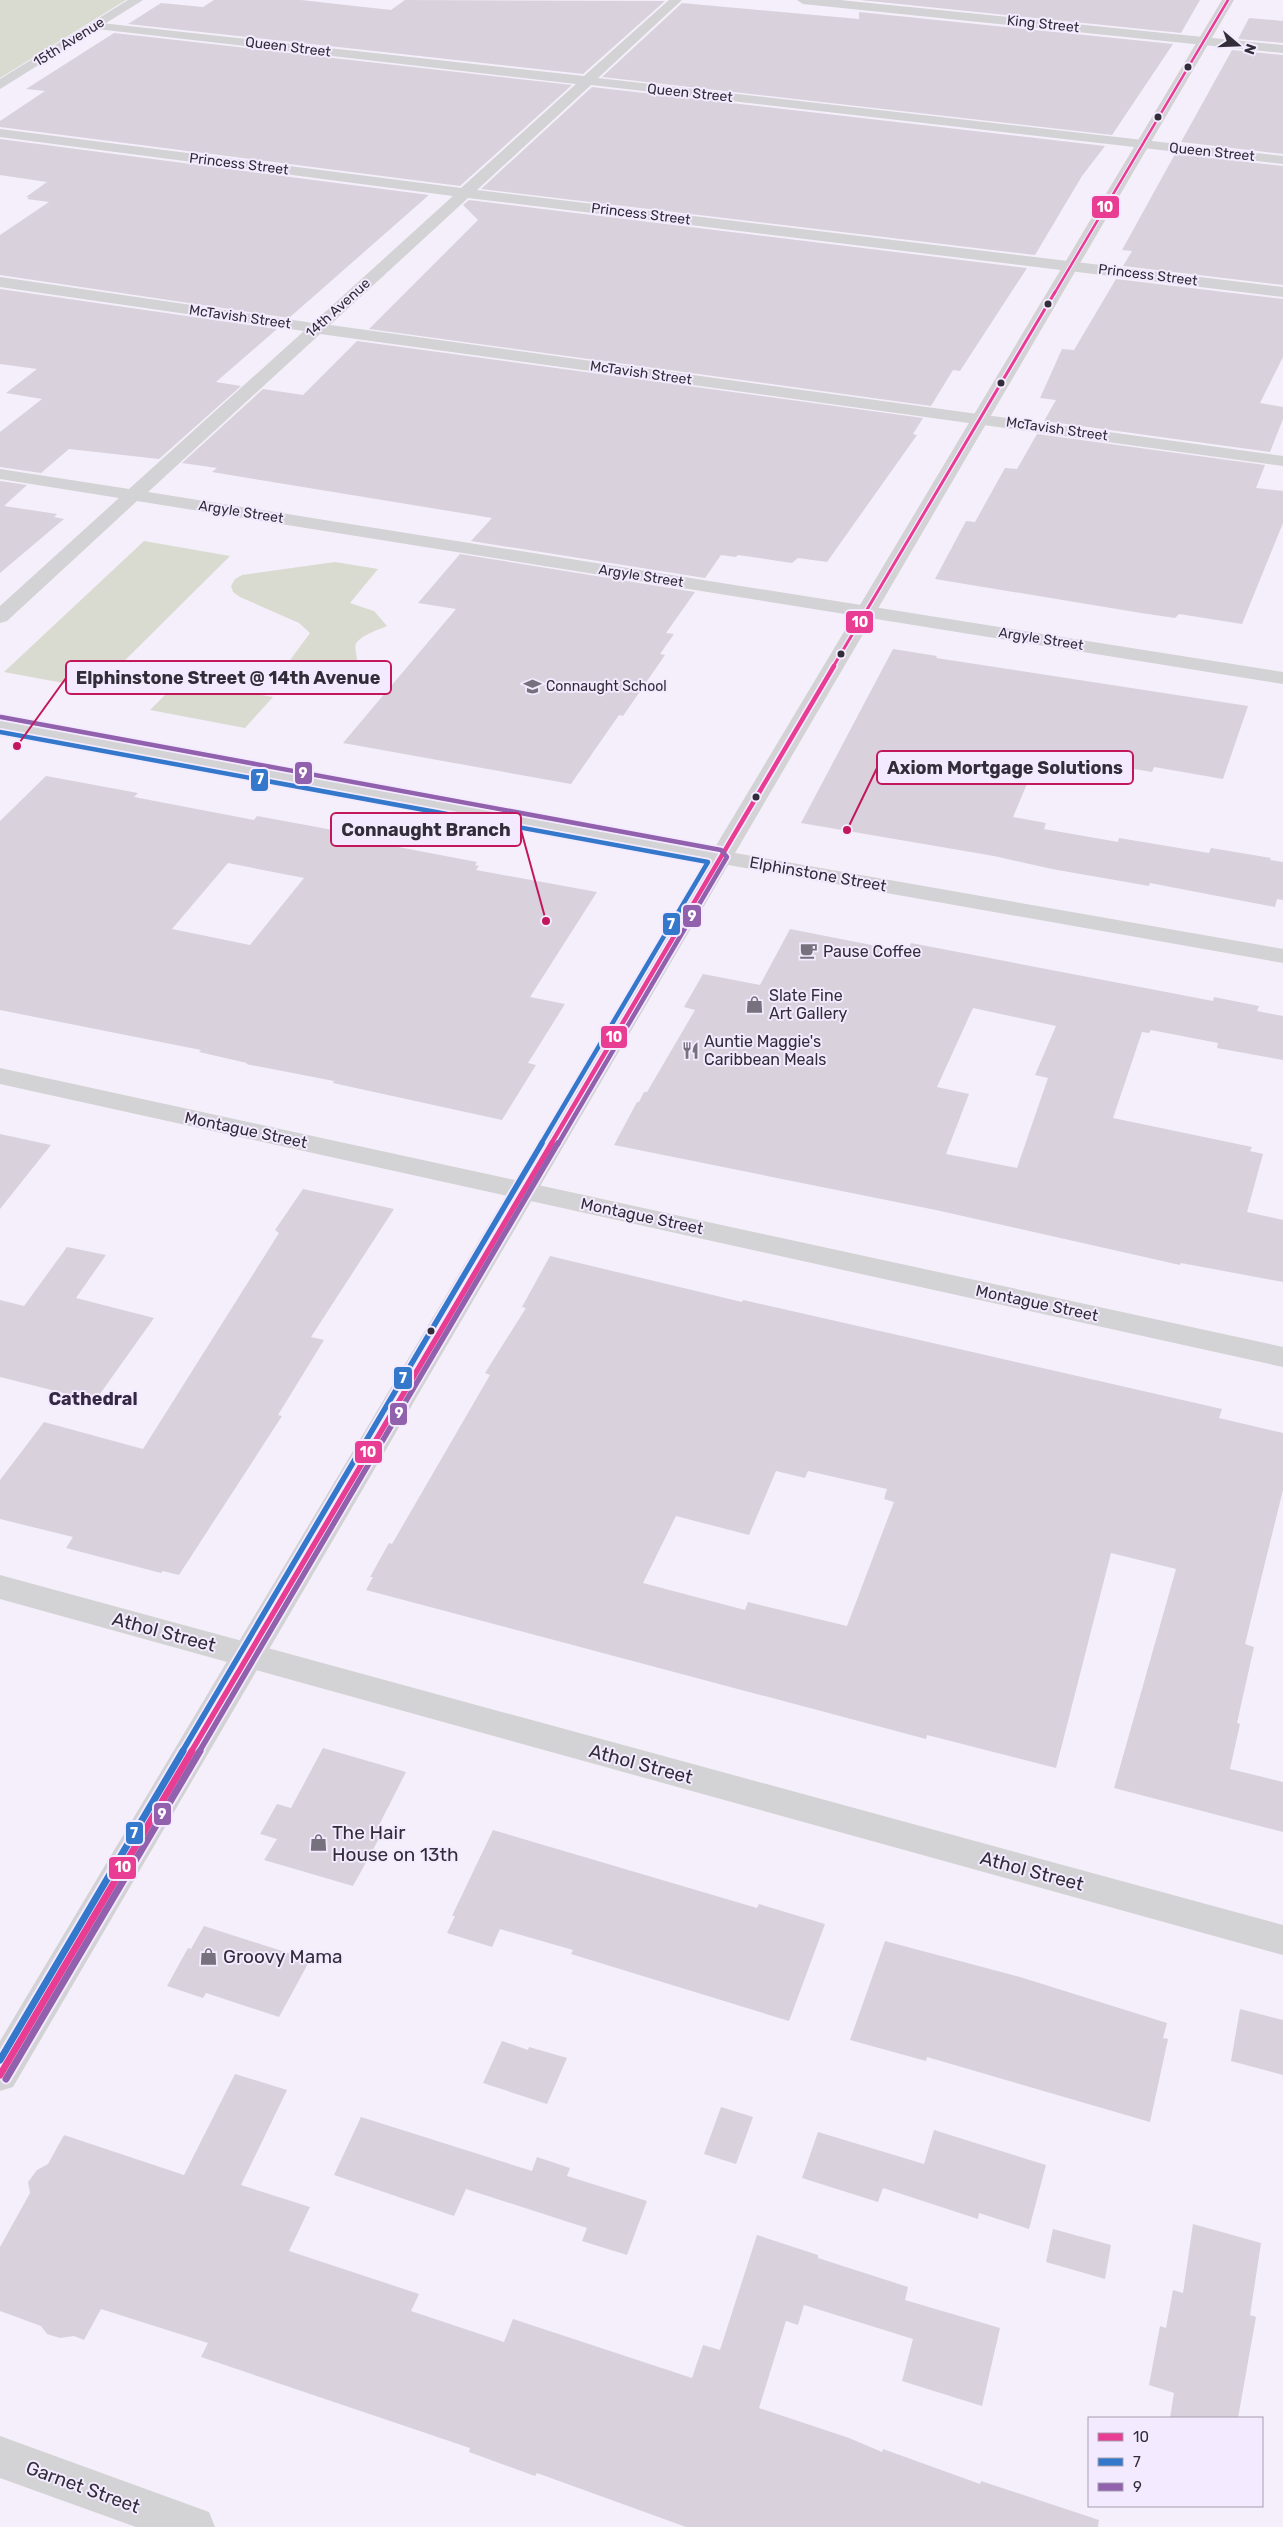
<svg xmlns="http://www.w3.org/2000/svg" width="1283" height="2527" font-family="Rubik,sans-serif">
  <style>
    .green { fill: #dadbd0 }
    .building { fill: #d9d2dd; fill-rule: evenodd }
    .lines { fill: none; stroke-linecap: round; stroke-linejoin: round }
    .minor { fill: #d3d2d4; fill-rule: evenodd }
    .tertiary { fill: #d3d2d4; fill-rule: evenodd }
    .bus-1-far4-casing { stroke: #f3eaff; stroke-width: 4.5 }
    .bus-1-far3-casing { stroke: #f3eaff; stroke-width: 5.5 }
    .bus-1-far2-casing { stroke: #f3eaff; stroke-width: 8 }
    .bus-1-far1-casing { stroke: #f3eaff; stroke-width: 9 }
    .bus-1-casing { stroke: #f3eaff; stroke-width: 11 }
    .bus-2-far2-casing { stroke: #f3eaff; stroke-width: 8 }
    .bus-2-far1-casing { stroke: #f3eaff; stroke-width: 9 }
    .bus-2-casing { stroke: #f3eaff; stroke-width: 11 }
    .bus-3-far2-casing { stroke: #f3eaff; stroke-width: 8 }
    .bus-3-far1-casing { stroke: #f3eaff; stroke-width: 9 }
    .bus-3-casing { stroke: #f3eaff; stroke-width: 11 }
    .bus-1-far4 { stroke: #e93d93; stroke-width: 2.5 }
    .bus-1-far3 { stroke: #e93d93; stroke-width: 3 }
    .bus-1-far2 { stroke: #e93d93; stroke-width: 4.5 }
    .bus-1-far1 { stroke: #e93d93; stroke-width: 5.5 }
    .bus-1 { stroke: #e93d93; stroke-width: 7 }
    .bus-2-far2 { stroke: #3478cb; stroke-width: 4.5 }
    .bus-2-far1 { stroke: #3478cb; stroke-width: 5.5 }
    .bus-2 { stroke: #3478cb; stroke-width: 7 }
    .bus-3-far2 { stroke: #9161ad; stroke-width: 4.5 }
    .bus-3-far1 { stroke: #9161ad; stroke-width: 5.5 }
    .bus-3 { stroke: #9161ad; stroke-width: 7 }
    .bus-dot { fill: #322d39; stroke: #f3eaff; stroke-width: 2 }
    .labels { text-anchor: middle; dominant-baseline: central; stroke-width: 4; stroke-linejoin: round; paint-order: stroke }
    .far-street-label { font-size: 14px; fill: #322d39; stroke: #f3eaff }
    .far-poi-label { font-size: 14px; fill: #322d39; stroke: #f3eaff; text-anchor: start }
    .street-label { font-size: 16px; fill: #322d39; stroke: #f3eaff }
    .poi-label { font-size: 16px; fill: #322d39; stroke: #f3eaff; text-anchor: start }
    .neighbourhood-label { font-size: 18px; font-weight: bold; fill: #342842; stroke: #f3eaff }
    .near-street-label { font-size: 19px; fill: #322d39; stroke: #f3eaff }
    .near-poi-label { font-size: 19px; fill: #322d39; stroke: #f3eaff; text-anchor: start }
    .leader { fill: none; stroke: #c2185b; stroke-width: 2 }
    .callout-dot { fill: #c2185b; stroke: #f3eaff; stroke-width: 2 }
    .callout { fill: #f3eaff; stroke: #c2185b; stroke-width: 2 }
    .callout-label { font-size: 18px; text-anchor: middle; font-weight: bold; fill: #322d39 }
    .line-badge { stroke: #f3eaff; stroke-width: 2 }
    .badge-label { font-size: 14px; text-anchor: middle; font-weight: bold; fill: #fff }
  </style>
  <rect width="100%" height="100%" fill="#f4effa"/>
  <path class="green" d="M0,0H126L0,78Z
    M144,541L230,556L96,689L4,672Z
    M335,562L378,569L350,603L374,611L387,626C378,630 367,633 359,640C350,647 361,657 355,665C343,679 295,683 288,663L310,633L299,623L240,597L233,592L231,586L235,579L242,575Z
    M179,681L273,697L245,728L150,710Z"/>
  <path class="building" d="M214,0H301L391,10L405,0L665,1L583,74L128,24L161,3L203,7Z
    M860,0H1200L1181,33Z
    M682,3L859,19V12L1173,44L1112,135L602,77Z
    M1249,18L1283,21V43L1238,39Z
    M114,33L572,85L460,186L0,127V121L45,91L26,89Z
    M1232,50L1283,55V154L1181,142Z
    M592,87L1105,146L1082,176L1035,255L481,189Z
    M0,139L429,195L289,318L0,275V235L49,202L27,199L29,197H26L47,182L0,175Z
    M1175,154L1283,166V285L1123,266L1132,251L1122,250Z
    M469,200L1027,268L960,371L953,370L931,406L369,329L478,220L463,205Z
    M1116,279L1283,299V357L1260,403L1283,407V419L1270,452L1044,421L1056,400L1040,398L1062,349L1074,350Z
    M0,289L277,329L216,382L241,386L159,459L69,449L41,473L0,467V432L42,399L6,393L37,369L0,364Z
    M357,341L923,418L913,434L917,435L827,562L798,558L792,563L738,555L736,557L721,555L705,578L471,541L492,518L212,472L217,468L182,463L263,389L303,395Z
    M1037,434L1265,465L1256,488L1283,491V523L1242,624L1179,614L1175,618L1141,613L935,579L966,521L975,522L1005,468L1017,469Z
    M0,481L27,485L4,506L57,514L54,517L64,519L0,573Z
    M460,554L695,592L666,633L674,634L660,654L665,655L623,716L619,715L571,784L343,743L456,609L418,603Z
    M893,649L937,656L936,658L1248,706L1223,779L1154,767L1152,772L1040,753L1013,817L1046,823L1044,829L1118,842L1119,838L1209,853L1211,848L1271,858L1270,860L1283,862V900L1277,899L1275,907L1150,883L1149,886L1052,869L994,856L801,823Z
    M46,776L138,793L134,797L254,820L257,816L333,830L330,834L477,862L475,865L479,866L476,870L597,892L530,997L565,1004L528,1063L536,1065L502,1120L333,1083L334,1081L246,1064L247,1063L199,1052L201,1050L0,1010V821ZM228,863L304,878L250,945L172,929Z
    M790,929L907,952L911,943L1213,1001L1214,997L1259,1006L1257,1011L1283,1016V1060L1217,1048L1218,1043L1151,1030L1149,1033L1142,1032L1113,1118L1252,1147L1250,1151L1263,1154L1247,1212L1283,1220V1282L1181,1263L1180,1265L936,1210L614,1145L637,1102H639L644,1092H647L695,1010L684,1007L703,974L760,985ZM973,1008L1056,1026L1035,1075L1048,1078L1017,1168L946,1154L969,1094L937,1087Z
    M0,1134L51,1145L0,1209Z
    M303,1189L394,1209L311,1337L324,1340L278,1415L282,1416L179,1575L163,1571L161,1573L66,1548L73,1537L0,1519V1480L44,1422L143,1449L279,1233L275,1230Z
    M67,1247L106,1255L76,1298L154,1318L95,1401L0,1377V1300L24,1306Z
    M550,1256L742,1302L743,1300L968,1351L1222,1409L1219,1418L1283,1433V1490L1245,1644L1254,1647L1237,1723L1240,1724L1230,1769L1283,1782V1832L1114,1788L1176,1569L1111,1553L1056,1768L927,1735L926,1739L366,1590L373,1577H370L389,1543L392,1544L490,1375L485,1373L526,1308L522,1307ZM776,1471L805,1478L808,1471L887,1489L884,1499L894,1502L847,1626L748,1602L745,1610L643,1583L676,1516L749,1535Z
    M323,1748L406,1772L375,1833L381,1835L353,1886L264,1860L277,1839L260,1834L277,1804L291,1808Z
    M493,1830L757,1908L759,1904L825,1924L789,2021L571,1954L573,1950L500,1929L492,1947L447,1933L455,1916H452Z
    M204,1926L310,1960L279,2017L206,1993L203,1998L167,1986L188,1948L191,1949Z
    M885,1941L1020,1977L1167,2023L1163,2038L1168,2039L1150,2122L927,2057L926,2061L850,2040Z
    M1240,2009L1283,2020V2075L1231,2061Z
    M502,2041L528,2050L529,2047L567,2058L547,2104L483,2083Z
    M235,2074L287,2090L241,2185L310,2207L289,2251L419,2294L411,2311L504,2342L513,2319L692,2378L703,2345L720,2350L757,2235L818,2255V2258L908,2287L905,2300L1000,2328L982,2406L902,2381L913,2339L804,2305L798,2325L786,2321L759,2408L849,2438L882,2452L883,2449L980,2484L981,2481L1099,2520L1098,2527H686L537,2473L535,2476L469,2452L470,2448L201,2357L208,2343L101,2309L84,2340L74,2336L60,2338L47,2334L41,2326L0,2311V2247L30,2193L28,2182L37,2170L48,2164L64,2135L184,2175Z
    M721,2107L753,2117L736,2164L704,2154Z
    M361,2117L532,2171L537,2157L570,2168L567,2176L647,2201L627,2255L582,2241L587,2228L466,2189L454,2216L334,2175Z
    M934,2130L1046,2165L1029,2229L979,2213L978,2219L883,2188L878,2202L802,2178L818,2132L924,2164Z
    M1193,2224L1261,2243L1250,2315L1256,2317L1238,2418H1170L1174,2393L1149,2385L1160,2326L1166,2328L1173,2290L1183,2293Z
    M1053,2229L1111,2245L1105,2279L1046,2262Z"/>
  <g class="lines">
    <path class="minor" d="M669,0H682L598,78L1283,156V164L591,85L477,190L1283,287V297L468,198L330,325L1283,456V466L320,334L148,492L1283,672V684L137,501L7,621L0,623V606L119,498L0,479V469L129,489L304,331L0,287V277L313,323L453,196L0,137V129L461,188L576,84L97,29L91,25L92,22L584,76Z
      M797,0H840L1283,45V53L803,4Z
      M0,1068L1283,1347V1367L0,1084Z
      M0,1575L1283,1925V1955L0,1599Z
      M0,2436L209,2512L215,2527H136L0,2478Z"/>
    <path class="tertiary" d="M128,0H143L0,89V79Z
      M1222,0H1234L735,853L1283,949V963L728,865L13,2087L0,2091V2041L706,861L0,730V718L714,849Z"/>
    <defs>
      <path id="bus-1-far4" d="M1054,294L1228,0"/>
      <path id="bus-1-far3" d="M833,667L1055,292"/>
      <path id="bus-1-far2" d="M551,1144L834,666"/>
      <path id="bus-1-far1" d="M191,1752L552,1143"/>
      <path id="bus-1" d="M0,2075L192,1751"/>
      <path id="bus-2-far2" d="M0,732L708,862L541,1144"/>
      <path id="bus-2-far1" d="M182,1752L542,1143"/>
      <path id="bus-2" d="M0,2060L183,1751"/>
      <path id="bus-3-far2" d="M1,717L721,850L727,857L558,1144"/>
      <path id="bus-3-far1" d="M199,1752L558,1143"/>
      <path id="bus-3" d="M6,2079L200,1751"/>
    </defs>
    <use href="#bus-1-far4" class="bus-1-far4-casing"/>
    <use href="#bus-1-far3" class="bus-1-far3-casing"/>
    <use href="#bus-1-far2" class="bus-1-far2-casing"/>
    <use href="#bus-1-far1" class="bus-1-far1-casing"/>
    <use href="#bus-1" class="bus-1-casing"/>
    <use href="#bus-2-far2" class="bus-2-far2-casing"/>
    <use href="#bus-2-far1" class="bus-2-far1-casing"/>
    <use href="#bus-2" class="bus-2-casing"/>
    <use href="#bus-3-far2" class="bus-3-far2-casing"/>
    <use href="#bus-3-far1" class="bus-3-far1-casing"/>
    <use href="#bus-3" class="bus-3-casing"/>
    <use href="#bus-1-far4" class="bus-1-far4"/>
    <use href="#bus-1-far3" class="bus-1-far3"/>
    <use href="#bus-1-far2" class="bus-1-far2"/>
    <use href="#bus-1-far1" class="bus-1-far1"/>
    <use href="#bus-1" class="bus-1"/>
    <use href="#bus-2-far2" class="bus-2-far2"/>
    <use href="#bus-2-far1" class="bus-2-far1"/>
    <use href="#bus-2" class="bus-2"/>
    <use href="#bus-3-far2" class="bus-3-far2"/>
    <use href="#bus-3-far1" class="bus-3-far1"/>
    <use href="#bus-3" class="bus-3"/>
  </g>
  <defs>
    <symbol id="school-bare" viewBox="-9 -9 18 18"><path d="M0-5L7-2L0 1L-7-2ZM-4 1L0 2.5L4 1V4Q0 6-4 4Z" fill="#76717d" stroke="#f3eaff" stroke-width="2.5" paint-order="stroke"/></symbol>
    <symbol id="cafe-bare" viewBox="-9 -9 18 18"><path d="M-5.5-4.5H6V0H3Q3 3.5 0 3.5H-2.5Q-5.5 3.5-5.5 0ZM3-3.2v2h1.7v-2ZM-6 4.5H4V6H-6Z" fill="#76717d" stroke="#f3eaff" stroke-width="2.5" paint-order="stroke"/></symbol>
    <symbol id="shop-bare" viewBox="-9 -9 18 18"><path d="M-5-2.5h2.3a2.7 3.5 0 0 1 5.4 0H5L5.5 6h-11ZM-1.5-2.5h3a1.5 2.3 0 0 0-3 0Z" fill="#76717d" stroke="#f3eaff" stroke-width="2.5" paint-order="stroke"/></symbol>
    <symbol id="restaurant-bare" viewBox="-9 -9 18 18"><path d="M-5-6h1v4h1v-4h1v4h1v-4h1v5L-1.5 .5V6h-2V.5L-5-1ZM5-6V6H3V1.5H1.5Q1.5-4 5-6Z" fill="#76717d" stroke="#f3eaff" stroke-width="2.5" paint-order="stroke"/></symbol>
  </defs>
  <g fill-rule="evenodd">
    <use href="#school-bare" x="520" y="674" width="25" height="25"/>
    <use href="#cafe-bare" x="796" y="938" width="25" height="25"/>
    <use href="#shop-bare" x="742" y="992" width="25" height="25"/>
    <use href="#restaurant-bare" x="678" y="1038" width="25" height="25"/>
    <use href="#shop-bare" x="306" y="1830" width="25" height="25"/>
    <use href="#shop-bare" x="196" y="1944" width="25" height="25"/>
  </g>
  <g class="bus-dot">
    <circle cx="1188" cy="67" r="4.5"/>
    <circle cx="1158" cy="117" r="4.5"/>
    <circle cx="1048" cy="304" r="4.5"/>
    <circle cx="1001" cy="383" r="4.5"/>
    <circle cx="841" cy="654" r="4.5"/>
    <circle cx="756" cy="797" r="4.5"/>
    <circle cx="431" cy="1331" r="4.5"/>
  </g>
  <g class="labels">
    <g class="far-street-label">
      <text transform="translate(1043 24) rotate(6)">King Street</text>
      <text transform="translate(69 42) rotate(-32)">15th Avenue</text>
      <text transform="translate(288 47) rotate(7)">Queen Street</text>
      <text transform="translate(690 93) rotate(6)">Queen Street</text>
      <text transform="translate(1212 152) rotate(6)">Queen Street</text>
      <text transform="translate(239 164) rotate(7)">Princess Street</text>
      <text transform="translate(641 214) rotate(7)">Princess Street</text>
      <text transform="translate(1148 275) rotate(7)">Princess Street</text>
      <text transform="translate(338 308) rotate(-42)">14th Avenue</text>
      <text transform="translate(240 317) rotate(8)">McTavish Street</text>
      <text transform="translate(641 373) rotate(8)">McTavish Street</text>
      <text transform="translate(1057 429) rotate(8)">McTavish Street</text>
      <text transform="translate(241 512) rotate(9)">Argyle Street</text>
      <text transform="translate(641 576) rotate(9)">Argyle Street</text>
      <text transform="translate(1041 639) rotate(9)">Argyle Street</text>
    </g>
    <g class="far-poi-label">
      <text x="546" y="686">Connaught School</text>
    </g>
    <g class="street-label">
      <text transform="translate(818 874) rotate(10)">Elphinstone Street</text>
      <text transform="translate(246 1130) rotate(12)">Montague Street</text>
      <text transform="translate(642 1216) rotate(12)">Montague Street</text>
      <text transform="translate(1037 1303) rotate(12)">Montague Street</text>
    </g>
    <g class="poi-label">
      <text x="823" y="951">Pause Coffee</text>
      <text x="769" y="995">Slate Fine<tspan x="769" dy="18">Art Gallery</tspan></text>
      <text x="704" y="1041">Auntie Maggie's<tspan x="704" dy="18">Caribbean Meals</tspan></text>
    </g>
    <g class="neighbourhood-label">
      <text x="93" y="1399">Cathedral</text>
    </g>
    <g class="near-street-label">
      <text transform="translate(164 1632) rotate(15)">Athol Street</text>
      <text transform="translate(641 1764) rotate(15)">Athol Street</text>
      <text transform="translate(1032 1871) rotate(15)">Athol Street</text>
      <text transform="translate(83 2487) rotate(20)">Garnet Street</text>
    </g>
    <g class="near-poi-label">
      <text x="332" y="1832">The Hair<tspan x="332" dy="22">House on 13th</tspan></text>
      <text x="223" y="1956">Groovy Mama</text>
    </g>
  </g>
  <path class="leader" d="M17 746L66 678M847 830L877 768M546 921L521 830"/>
  <g class="callout-dot">
    <circle cx="17" cy="746" r="5"/>
    <circle cx="847" cy="830" r="5"/>
    <circle cx="546" cy="921" r="5"/>
  </g>
  <g class="callout">
    <rect x="66" y="661" width="325" height="33" rx="5"/>
    <rect x="877" y="751" width="256" height="33" rx="5"/>
    <rect x="331" y="813" width="190" height="33" rx="5"/>
  </g>
  <g class="callout-label">
    <text x="228" y="684">Elphinstone Street @ 14th Avenue</text>
    <text x="1005" y="774">Axiom Mortgage Solutions</text>
    <text x="426" y="836">Connaught Branch</text>
  </g>
  <g class="line-badge">
    <rect x="1091" y="195" width="29" height="24" rx="5" fill="#e93d93"/>
    <rect x="845" y="610" width="29" height="24" rx="5" fill="#e93d93"/>
    <rect x="294" y="761" width="19" height="24" rx="5" fill="#9161ad"/>
    <rect x="250" y="768" width="19" height="24" rx="5" fill="#3478cb"/>
    <rect x="682" y="904" width="20" height="24" rx="5" fill="#9161ad"/>
    <rect x="662" y="912" width="19" height="24" rx="5" fill="#3478cb"/>
    <rect x="600" y="1025" width="28" height="24" rx="5" fill="#e93d93"/>
    <rect x="393" y="1366" width="20" height="24" rx="5" fill="#3478cb"/>
    <rect x="389" y="1402" width="19" height="24" rx="5" fill="#9161ad"/>
    <rect x="354" y="1440" width="29" height="24" rx="5" fill="#e93d93"/>
    <rect x="153" y="1802" width="19" height="24" rx="5" fill="#9161ad"/>
    <rect x="125" y="1821" width="19" height="24" rx="5" fill="#3478cb"/>
    <rect x="108" y="1856" width="29" height="24" rx="5" fill="#e93d93"/>
  </g>
  <g class="badge-label">
    <text x="1105" y="212">10</text>
    <text x="860" y="627">10</text>
    <text x="303" y="778">9</text>
    <text x="260" y="784">7</text>
    <text x="692" y="921">9</text>
    <text x="671" y="929">7</text>
    <text x="614" y="1042">10</text>
    <text x="403" y="1383">7</text>
    <text x="399" y="1418">9</text>
    <text x="368" y="1457">10</text>
    <text x="162" y="1819">9</text>
    <text x="134" y="1838">7</text>
    <text x="123" y="1872">10</text>
  </g>
  <rect x="1088" y="2417" width="175" height="90" fill="#f3eaff" stroke="#a69eb0"/>
  <rect x="1098" y="2433" width="25" height="8" fill="#e93d93" stroke="#a69eb0"/>
  <text x="1133" y="2442" font-size="15" fill="#322d39">10</text>
  <rect x="1098" y="2458" width="25" height="8" fill="#3478cb" stroke="#a69eb0"/>
  <text x="1133" y="2467" font-size="15" fill="#322d39">7</text>
  <rect x="1098" y="2483" width="25" height="8" fill="#9161ad" stroke="#a69eb0"/>
  <text x="1133" y="2492" font-size="15" fill="#322d39">9</text>
  <g transform="translate(1238 45) rotate(109)" stroke="#f3eaff" stroke-width="4" paint-order="stroke">
  <path d="M0-4L9 19L0 12L-9 19Z" fill="#322d39"/>
  <text y="-8" font-size="14" font-weight="bold" text-anchor="middle" fill="#322d39">N</text>
  </g>
</svg>
